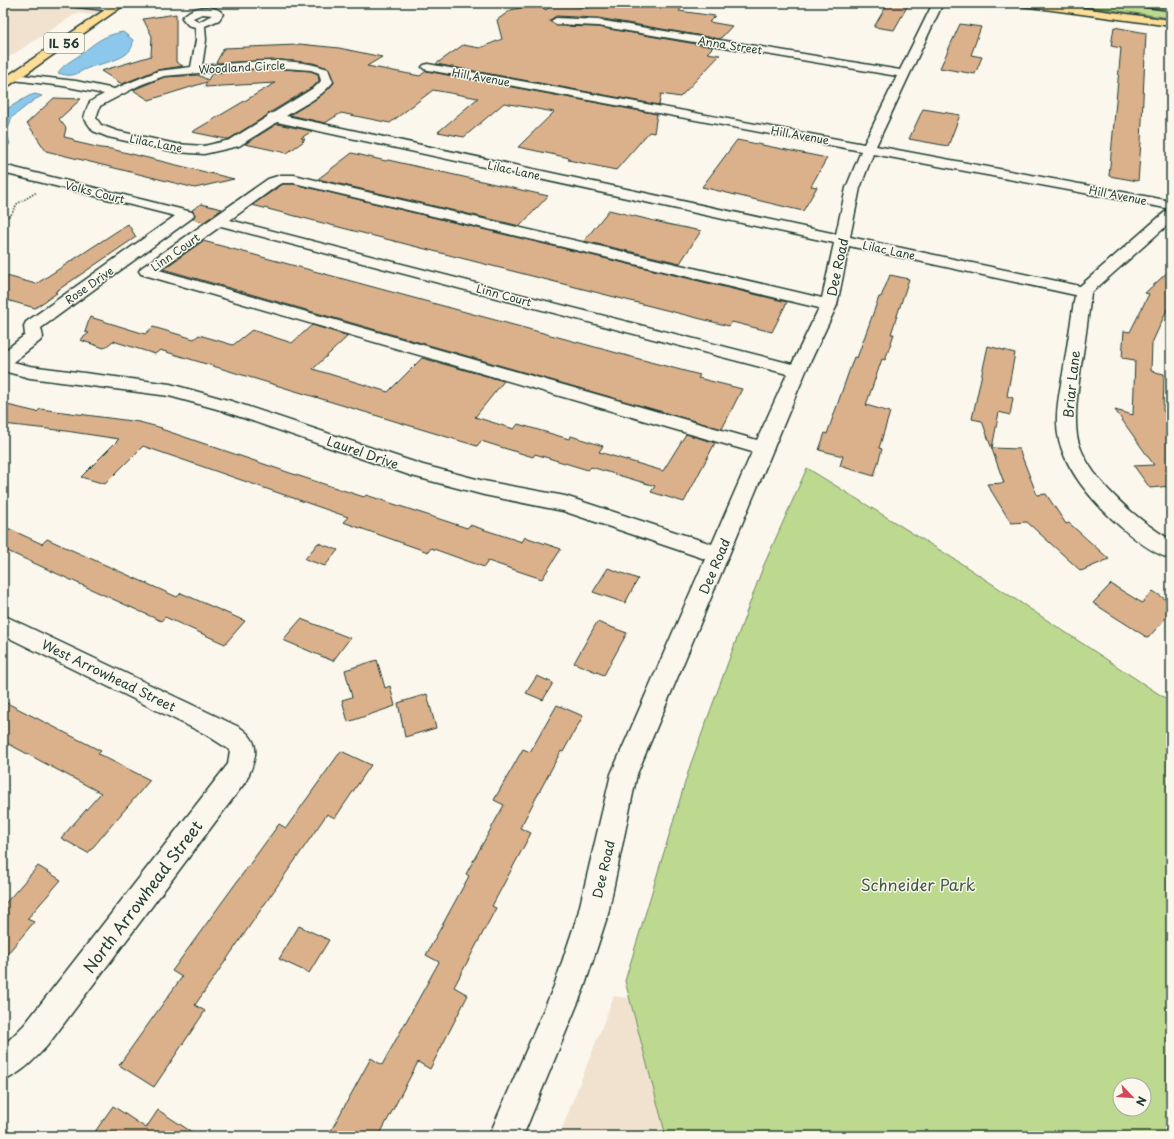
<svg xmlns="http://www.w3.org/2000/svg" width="1174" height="1139" font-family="'Playpen Sans',sans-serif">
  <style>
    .built { fill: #f1e2cf }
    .green { fill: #bdd88f; stroke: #6e8a62; fill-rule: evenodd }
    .water { fill: #8cc8ec; stroke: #6090a2 }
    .building { fill: #dbb18c; stroke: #1f3d34 }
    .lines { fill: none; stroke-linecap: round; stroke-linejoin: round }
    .minor-casing { stroke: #1f3d34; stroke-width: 3 }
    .major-casing { stroke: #1f3d34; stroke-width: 3 }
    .path { stroke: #1f3d34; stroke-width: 1.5; stroke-dasharray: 1.5 1.5; stroke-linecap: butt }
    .minor { fill: #fbf7ec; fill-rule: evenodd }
    .major { fill: #fedd96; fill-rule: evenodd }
    .rail { stroke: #1f3d34; stroke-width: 1.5 }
    .labels { text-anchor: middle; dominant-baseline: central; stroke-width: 3; stroke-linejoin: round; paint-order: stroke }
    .far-street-label { font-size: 11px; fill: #1f3d34; stroke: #fbf7ec }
    .shield { fill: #fbf7ec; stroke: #61756b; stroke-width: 1 }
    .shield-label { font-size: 12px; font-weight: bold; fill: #1f3d34 }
    .street-label { font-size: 13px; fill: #1f3d34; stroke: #fbf7ec }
    .near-park-label { font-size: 16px; fill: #3f5c46; stroke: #fbf7ec }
    .near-street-label { font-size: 16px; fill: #1f3d34; stroke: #fbf7ec }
  </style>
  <rect width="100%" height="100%" fill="#fbf7ec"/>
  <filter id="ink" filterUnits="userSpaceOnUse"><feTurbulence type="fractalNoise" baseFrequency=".025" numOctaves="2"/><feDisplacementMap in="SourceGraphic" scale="8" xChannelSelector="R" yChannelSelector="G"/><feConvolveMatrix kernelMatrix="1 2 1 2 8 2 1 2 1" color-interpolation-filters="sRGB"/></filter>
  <g filter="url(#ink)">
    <path class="built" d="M3,3L27,6L33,3H117L98,16L77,13L3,61Z
      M614,996L629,998L666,1136H559Z"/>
    <path class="green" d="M1057,3H1171V18L1068,4Z
      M807,468L959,562L1171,702V1136H666L625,981L690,766L763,567ZM1120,1085H1144V1109H1120Z"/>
    <path class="water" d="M123,32L133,40C134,60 103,62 88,68C82,70 77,75 71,75C67,76 62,74 58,73C62,66 69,62 77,57C93,45 102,35 123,32Z
      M35,94L42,96L34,100L11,118L10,124L6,131L10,144L3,149V111L29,96Z"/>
    <path class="building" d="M553,3L588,8L594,3H609L629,6L633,3H652L682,7L679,11L715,16L709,22L732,26L720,39L598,18L556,16L550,20L556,26L598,27L713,47L707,53L720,55L680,97L661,94L659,105L436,64L463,45L480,48L502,39L497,20L511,10L537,4L546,10Z
      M888,3L908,5L894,30L874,27Z
      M176,14V62L183,66L157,70L122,84L101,71L151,56L152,36L143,19Z
      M960,24L981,27L971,55L982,57L975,74L940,68Z
      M1114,27L1146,33L1141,142L1138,181L1109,176L1121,48L1111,46Z
      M299,44L339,48L382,57L367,66L420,76L426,71L657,114L654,133L649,132L616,170L568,160L570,158L518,147L554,112L504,103L464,137L438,132L478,98L433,90L390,123L341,113L325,123L290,115L318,98L334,83L328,68L313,63L282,60L216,63L224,48L297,45Z
      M270,68L311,71L318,74L319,81L314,86L269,113L266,116L229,139H226L192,132L275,83L205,87L207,82L149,100L133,90L164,77L198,75L208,80L212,73Z
      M54,98L81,99L59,119L66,128L64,137L73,139L75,142L101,148L111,149L234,179L195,188L46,151L27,123Z
      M923,109L960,115L948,146L909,139Z
      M277,124L312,131L301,138L305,139L302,141H304L287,153L245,144Z
      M737,140L827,158L811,186L817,187L803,211L702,187Z
      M352,153L386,161L388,160L548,196L520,226L318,179Z
      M283,184H294L787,302L772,332L732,322L729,326L252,205Z
      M201,204L222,209L204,222L193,219L195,214L192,210Z
      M609,210L667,224L701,231L680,263L584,241Z
      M128,224L136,237L55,292L57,293L35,308L3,299V275L36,284Z
      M203,241L654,363L700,375L698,378L742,389L722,429L163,269Z
      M1171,269V301L1152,343L1151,371L1164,374L1163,411L1171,413V488L1170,486L1150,488L1134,466L1154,465L1115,410L1133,415L1135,360L1122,358L1124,331L1130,332L1149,294L1145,293Z
      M890,275L909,279L891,334H894L885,360L882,359L866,405L890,412L879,448L882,449L874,476L840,466L843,456L819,450L825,433L827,434L854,357L857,358L879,297H881Z
      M90,317L145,334L153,327L194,339L199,335L233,345L252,330L292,343L312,325L348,336L313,369L388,392L422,358L504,381L475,417L514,429L518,424L569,439L571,436L603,446L599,452L663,471L686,434L715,443L684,502L651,492L655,486L591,467L588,470L535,454L533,457L481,441L477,446L160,350L155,354L113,341L104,348L80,340L89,333L85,332Z
      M988,346L1015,353L1007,396L1013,398L1010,415L999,412L992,448L1019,449L1037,495L1046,494L1066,524L1069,523L1109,559L1081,571L1027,522L1011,523L987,484L1004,483L982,421L972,419Z
      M3,404L37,412L40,409L139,422L162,428L161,429L296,475L364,497L366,495L467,528L470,525L522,542L525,537L561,549L542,579L488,561L484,567L431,548L428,552L343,522L348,517L143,446L105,484L81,477L119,439L66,431L3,424Z
      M3,526L42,544L47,539L177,597L181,593L245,621L225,644L165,617L161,621L3,549Z
      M318,543L338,550L325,566L305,559Z
      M608,568L638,579L625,603L593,592Z
      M1111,584L1142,603L1153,591L1171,603V612L1148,638L1093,603Z
      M301,619L350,638L333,661L283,640Z
      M597,622L627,633L604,675L574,663Z
      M377,660L385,688L390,686L395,706L348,722L342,700L352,697L345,670Z
      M537,676L553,683L543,700L526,693Z
      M427,694L436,728L405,737L398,703Z
      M3,701L101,751L98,754L150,780L88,853L61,838L101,793L3,741Z
      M557,705L583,716L563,752L561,751L520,828L531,833L492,906L496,908L454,987L468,995L430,1069L418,1062L379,1136H328L371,1058L382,1065L439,962L426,955L469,876L466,874L504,805L494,800L523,749L530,752Z
      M341,751L371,765L335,818L327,814L195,1005L205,1011L154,1087L119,1065L182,977L172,971L279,824L286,828Z
      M38,866L61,880L27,919L34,922L3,959V906Z
      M299,926L329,940L309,973L279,959Z
      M113,1106L146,1128L158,1110L198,1136H92Z"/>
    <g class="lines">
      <defs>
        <path id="minor" d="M64,3C76,3 112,0 119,8L114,11L69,6Z
          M933,3H943L876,146L1171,201V209L873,154L860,188L850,237L1080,286L1166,211L1171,210V222L1091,293C1088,318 1085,342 1081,366C1078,389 1074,413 1077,436C1085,477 1137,520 1171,540V559C1149,552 1128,534 1111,518C1090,498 1066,469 1059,440C1054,418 1059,395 1063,373C1067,347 1071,321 1075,295L849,246L837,305L806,371L637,774L608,914L584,988L523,1136H489L554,986L578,914L611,774L705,559L563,511L484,495L412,476L217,409L169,396L30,378L3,371V352L25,335L24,326L26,322L175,216L3,173V165L192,212L194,215L192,218L41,328L43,337L40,341L13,362L30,366L170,384L231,401L423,465L484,481L565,496L712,544L752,452L141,274L139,271L141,268L268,179L281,175H294L822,298L834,243L277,122L239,146L204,154L176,152L108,137L93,131L84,118C89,101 88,102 104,94L63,86L13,80L9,79L7,77L9,75L13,74L76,81L114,89L158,71L191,67L196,40L195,27L188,25L182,18C190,7 213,2 223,14L219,20L205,26L206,40L202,66C244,63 288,55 328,69L333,82C322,97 301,106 286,116L836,234L846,188L861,151L428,70L424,69L422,67L424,65L428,64L864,144L897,76L598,26L556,24L551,21L556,18L598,20L900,70ZM202,14L212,15L199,22L193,18ZM270,67L311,70L319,73L321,81L315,87L273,113L269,114L267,117L230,140L204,146L176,144L117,131L101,125L96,118L100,106L140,85L164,76ZM283,183H294L819,308L792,364L230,220L278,185ZM221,226L787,374L757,440L159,270Z
          M3,615L239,727C263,742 256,759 246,781L47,1046C33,1061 22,1073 3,1081V1046L25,1024L228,764L230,750L205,734L3,635Z"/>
        <path id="major" d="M115,3H127L7,87L3,88V79Z
          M1017,3H1045L1171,20V26L1022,6Z"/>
      </defs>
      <use href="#minor" class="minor-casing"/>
      <use href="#major" class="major-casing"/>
      <path class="path" d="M3,219L11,215L17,204L37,192"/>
      <use href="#minor" class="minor"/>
      <use href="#major" class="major"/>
      <path class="rail" d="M1112,3L1171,11"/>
    </g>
  </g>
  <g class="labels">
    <g class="far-street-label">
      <text transform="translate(730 45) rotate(9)">Anna Street</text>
      <text transform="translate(242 67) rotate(-3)">Woodland Circle</text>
      <text transform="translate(481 77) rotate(10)">Hill Avenue</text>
      <text transform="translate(800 135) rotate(10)">Hill Avenue</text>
      <text transform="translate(156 143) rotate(11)">Lilac Lane</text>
      <text transform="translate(514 170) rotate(12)">Lilac Lane</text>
      <text transform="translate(95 192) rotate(14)">Volks Court</text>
      <text transform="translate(1118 195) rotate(11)">Hill Avenue</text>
      <text transform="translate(889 250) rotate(12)">Lilac Lane</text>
      <text transform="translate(175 252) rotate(-35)">Linn Court</text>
      <text transform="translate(89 285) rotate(-35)">Rose Drive</text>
      <text transform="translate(504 295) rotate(15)">Linn Court</text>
    </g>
    <rect class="shield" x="44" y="33" width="40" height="20" rx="3"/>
    <g class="shield-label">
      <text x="64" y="43">IL 56</text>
    </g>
    <g class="street-label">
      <text transform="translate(837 267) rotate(-78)">Dee Road</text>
      <text transform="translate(1071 384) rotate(-84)">Briar Lane</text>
      <text transform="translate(363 452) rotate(19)">Laurel Drive</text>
      <text transform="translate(714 566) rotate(-67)">Dee Road</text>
      <text transform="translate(109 675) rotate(26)">West Arrowhead Street</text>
      <text transform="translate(603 869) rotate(-77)">Dee Road</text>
    </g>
    <g class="near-park-label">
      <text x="918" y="884">Schneider Park</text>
    </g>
    <g class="near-street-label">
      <text transform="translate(142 896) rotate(-53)">North Arrowhead Street</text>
    </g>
  </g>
  <rect width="1174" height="1139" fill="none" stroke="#fbf7ec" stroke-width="16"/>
  <rect x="8" y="8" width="1158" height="1123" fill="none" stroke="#1f3d34" stroke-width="1.5" filter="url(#ink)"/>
  <g transform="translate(1132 1097) rotate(115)"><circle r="19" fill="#fbf7ec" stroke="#a3ada2"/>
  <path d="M0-3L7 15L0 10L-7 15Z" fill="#d1495b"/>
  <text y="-6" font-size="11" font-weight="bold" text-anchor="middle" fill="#1f3d34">N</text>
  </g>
</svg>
